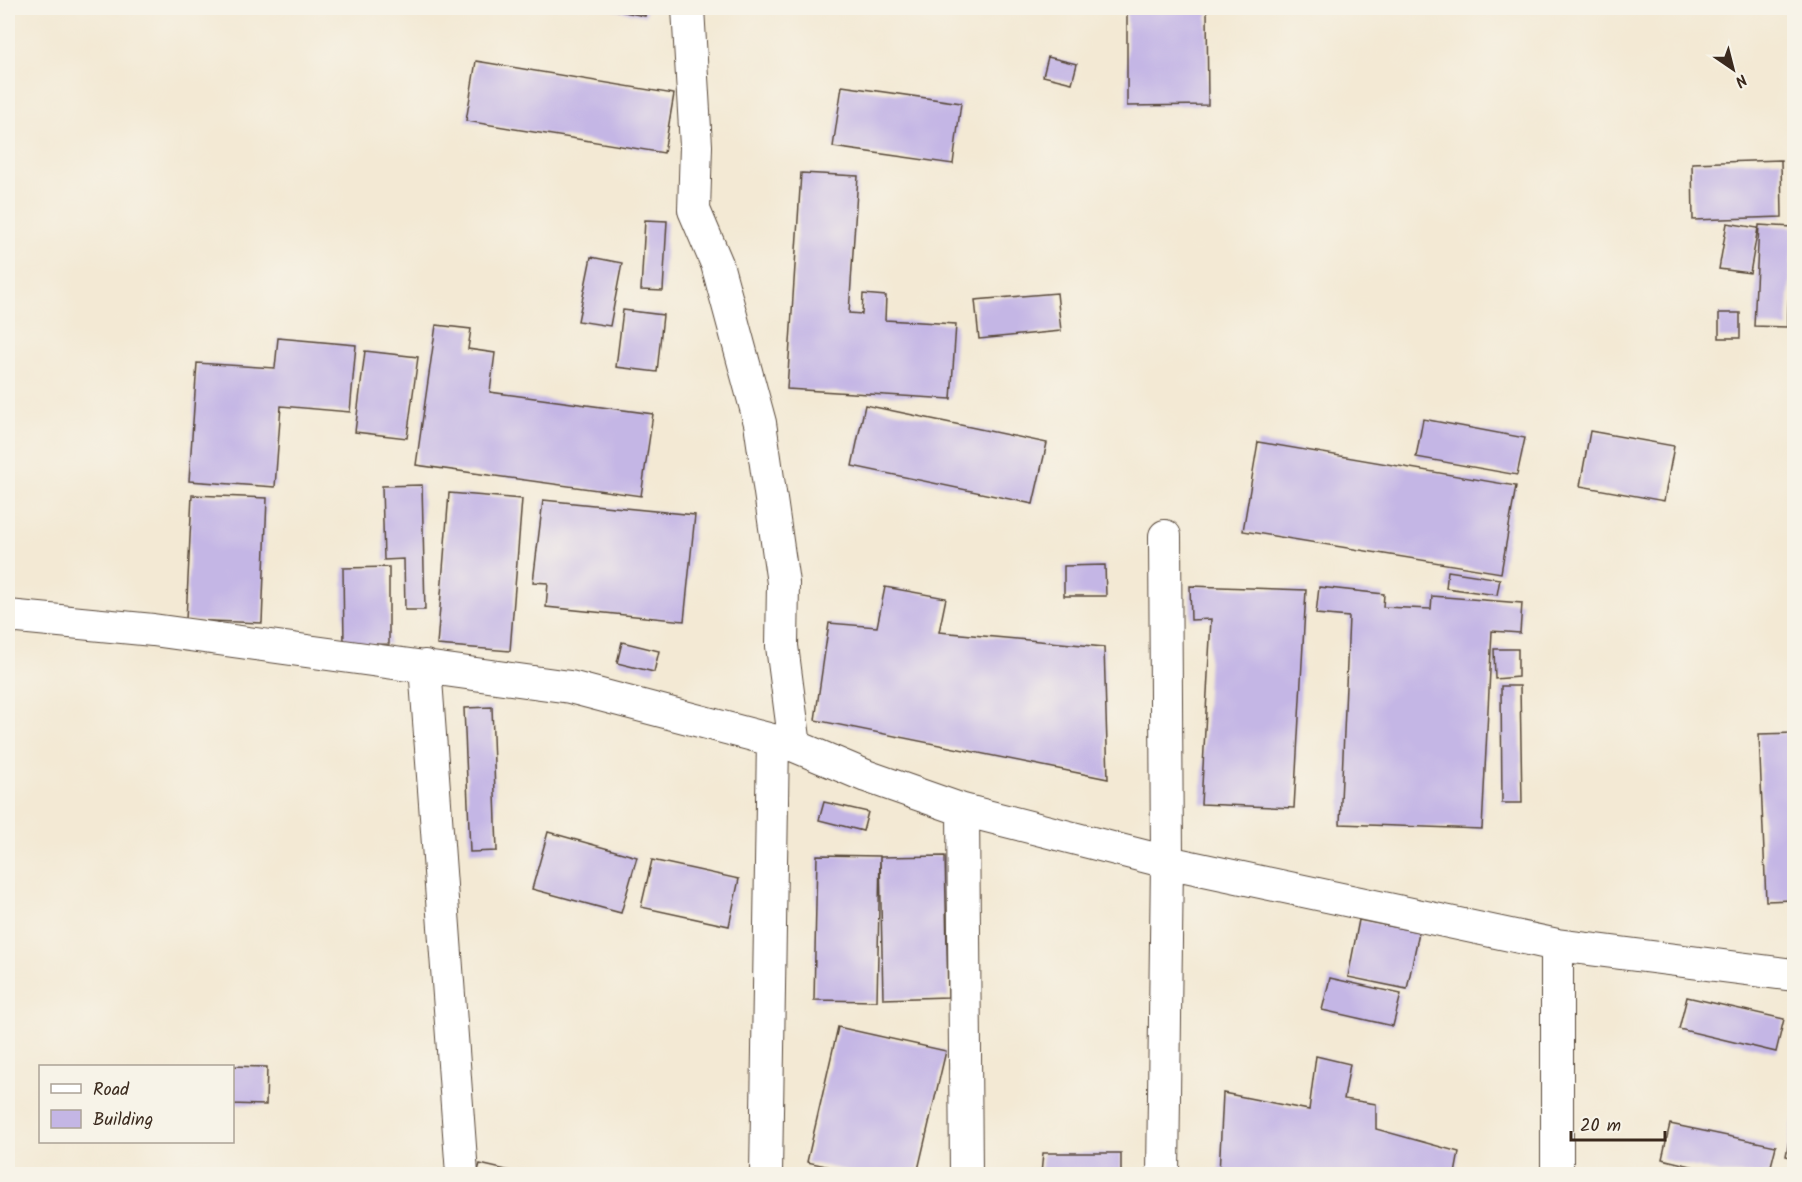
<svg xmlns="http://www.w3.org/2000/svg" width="1802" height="1182" font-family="Kalam,sans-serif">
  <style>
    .building { fill: #c4b6e5 }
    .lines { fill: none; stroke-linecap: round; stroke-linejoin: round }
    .street-casing { stroke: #574739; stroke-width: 34 }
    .street { stroke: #fff; stroke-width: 32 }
  </style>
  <rect width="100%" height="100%" fill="#f7f3e8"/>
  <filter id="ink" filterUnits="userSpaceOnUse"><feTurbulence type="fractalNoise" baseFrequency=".0167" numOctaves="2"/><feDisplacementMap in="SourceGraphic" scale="12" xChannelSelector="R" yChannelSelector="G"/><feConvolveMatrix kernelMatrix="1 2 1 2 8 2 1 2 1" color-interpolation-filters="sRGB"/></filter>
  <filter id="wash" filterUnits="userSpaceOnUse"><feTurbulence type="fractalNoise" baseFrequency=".008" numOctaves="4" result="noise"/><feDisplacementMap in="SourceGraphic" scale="24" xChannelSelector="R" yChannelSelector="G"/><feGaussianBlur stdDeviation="1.35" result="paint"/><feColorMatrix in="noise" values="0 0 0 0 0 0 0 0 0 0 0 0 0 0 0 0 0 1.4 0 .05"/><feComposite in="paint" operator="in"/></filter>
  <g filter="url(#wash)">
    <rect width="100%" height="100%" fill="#f3e9d4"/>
    <g id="blocks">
      <path class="building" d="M605,8H647L645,16Z
        M1127,8H1207L1208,105L1127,106Z
        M1048,57L1077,64L1072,83L1043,76Z
        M476,61L674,94L664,153L466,121Z
        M842,86L961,103L953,164L833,147Z
        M1781,160L1782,217L1693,220L1692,163Z
        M801,173L858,176L849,313L862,314L863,294L886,296L885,320L956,324L951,399L787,389Z
        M645,220L667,221L663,291L641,290Z
        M1727,223L1758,228L1750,273L1719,269Z
        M1759,225L1793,227L1787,327L1754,326Z
        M591,257L622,263L610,326L578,321Z
        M1057,293L1061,331L979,339L975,300Z
        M623,310L663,315L657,372L616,367Z
        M1719,313H1740V338H1719Z
        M436,325L471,329L468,349L495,353L490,392L653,414L641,496L416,465Z
        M278,338L356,345L350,412L281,406L275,487L189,481L197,363L275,368Z
        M365,351L418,357L407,438L355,432Z
        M865,405L1047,443L1033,504L852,466Z
        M1423,419L1525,438L1517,475L1416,457Z
        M1590,431L1674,446L1664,501L1580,486Z
        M1258,442L1516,486L1501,573L1243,531Z
        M422,485L425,610H405L404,559L384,560L382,486Z
        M449,493L522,499L510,651L437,645Z
        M192,495L267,498L262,623L186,620Z
        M543,500L695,515L684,621L546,607L548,583L533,582Z
        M1105,565L1106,596H1064V566Z
        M389,567V644L344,645L343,568Z
        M1448,571L1500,579L1497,595L1446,588Z
        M1190,586L1306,590L1294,808L1201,804L1211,619L1191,620Z
        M885,587L946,598L939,632L1104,647L1108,779L815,720L829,623L877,627Z
        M1319,587L1384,594L1383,607L1431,609L1432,596L1522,603L1520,633L1492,631L1482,829L1340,824L1349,617L1316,614Z
        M622,642L659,651L654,672L617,663Z
        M1494,649H1518V677L1495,679Z
        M1501,686H1520L1522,803H1502Z
        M492,707L497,851L470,852L464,708Z
        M1794,733V900L1766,901L1759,734Z
        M824,802L868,812L863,831L819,820Z
        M548,832L637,857L621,913L532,889Z
        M817,855L880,856L877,1001L814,1000Z
        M945,856L948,997L883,999L880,857Z
        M652,860L739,879L729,926L641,907Z
        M1359,920L1419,932L1407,989L1348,977Z
        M1330,978L1401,994L1393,1026L1322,1010Z
        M1687,997L1784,1019L1776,1052L1679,1029Z
        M838,1027L946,1051L917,1174H863L807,1162Z
        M1316,1056L1350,1064L1344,1099L1376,1104V1129L1459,1152L1455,1174H1219L1223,1093L1309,1110Z
        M232,1066L267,1067L266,1105L232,1104Z
        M1793,1119H1794V1158L1786,1156Z
        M1670,1124L1776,1146L1769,1174H1724L1662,1159Z
        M1043,1153H1121V1174H1041Z
        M480,1164L524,1174H477Z
        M1463,1172H1513V1174H1463Z"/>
    </g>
  </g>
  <g filter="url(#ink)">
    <use href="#blocks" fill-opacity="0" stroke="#574739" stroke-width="1.5"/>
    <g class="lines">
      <defs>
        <path id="street" d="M688,8L696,146L694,210L717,264L760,423L783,583L782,646L795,746L866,776L963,810L1167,862L1557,945L1794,975
          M8,616L153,630L570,687L795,746
          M425,666L462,1174
          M963,810L966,1174
          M1557,945V1174
          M766,1174L773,740
          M1163,1174L1167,862L1165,536"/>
      </defs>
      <use href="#street" class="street-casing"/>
      <use href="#street" class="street"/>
    </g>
  </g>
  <rect width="1802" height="1182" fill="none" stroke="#f7f3e8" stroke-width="30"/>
  <rect x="39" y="1065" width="195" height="78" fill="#f7f3e8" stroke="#aca397" stroke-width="1.5"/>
  <rect x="51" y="1084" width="30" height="9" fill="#ffffff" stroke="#aca397" stroke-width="1.5"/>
  <text x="93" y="1095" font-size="18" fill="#3b2a1e">Road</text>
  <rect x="51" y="1110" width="30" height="18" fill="#c4b6e5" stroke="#aca397" stroke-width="1.5"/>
  <text x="93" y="1125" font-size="18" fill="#3b2a1e">Building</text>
  <g transform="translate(1733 69) rotate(145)" stroke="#f7f3e8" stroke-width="4.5" paint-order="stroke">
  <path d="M0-4.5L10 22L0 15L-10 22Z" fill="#3b2a1e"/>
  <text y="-9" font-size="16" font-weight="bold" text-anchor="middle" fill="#3b2a1e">N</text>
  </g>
  <path d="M1571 1131v9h94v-9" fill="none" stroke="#3b2a1e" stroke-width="3"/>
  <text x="1580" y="1131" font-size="18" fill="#3b2a1e" stroke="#f7f3e8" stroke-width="4.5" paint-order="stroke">20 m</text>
</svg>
